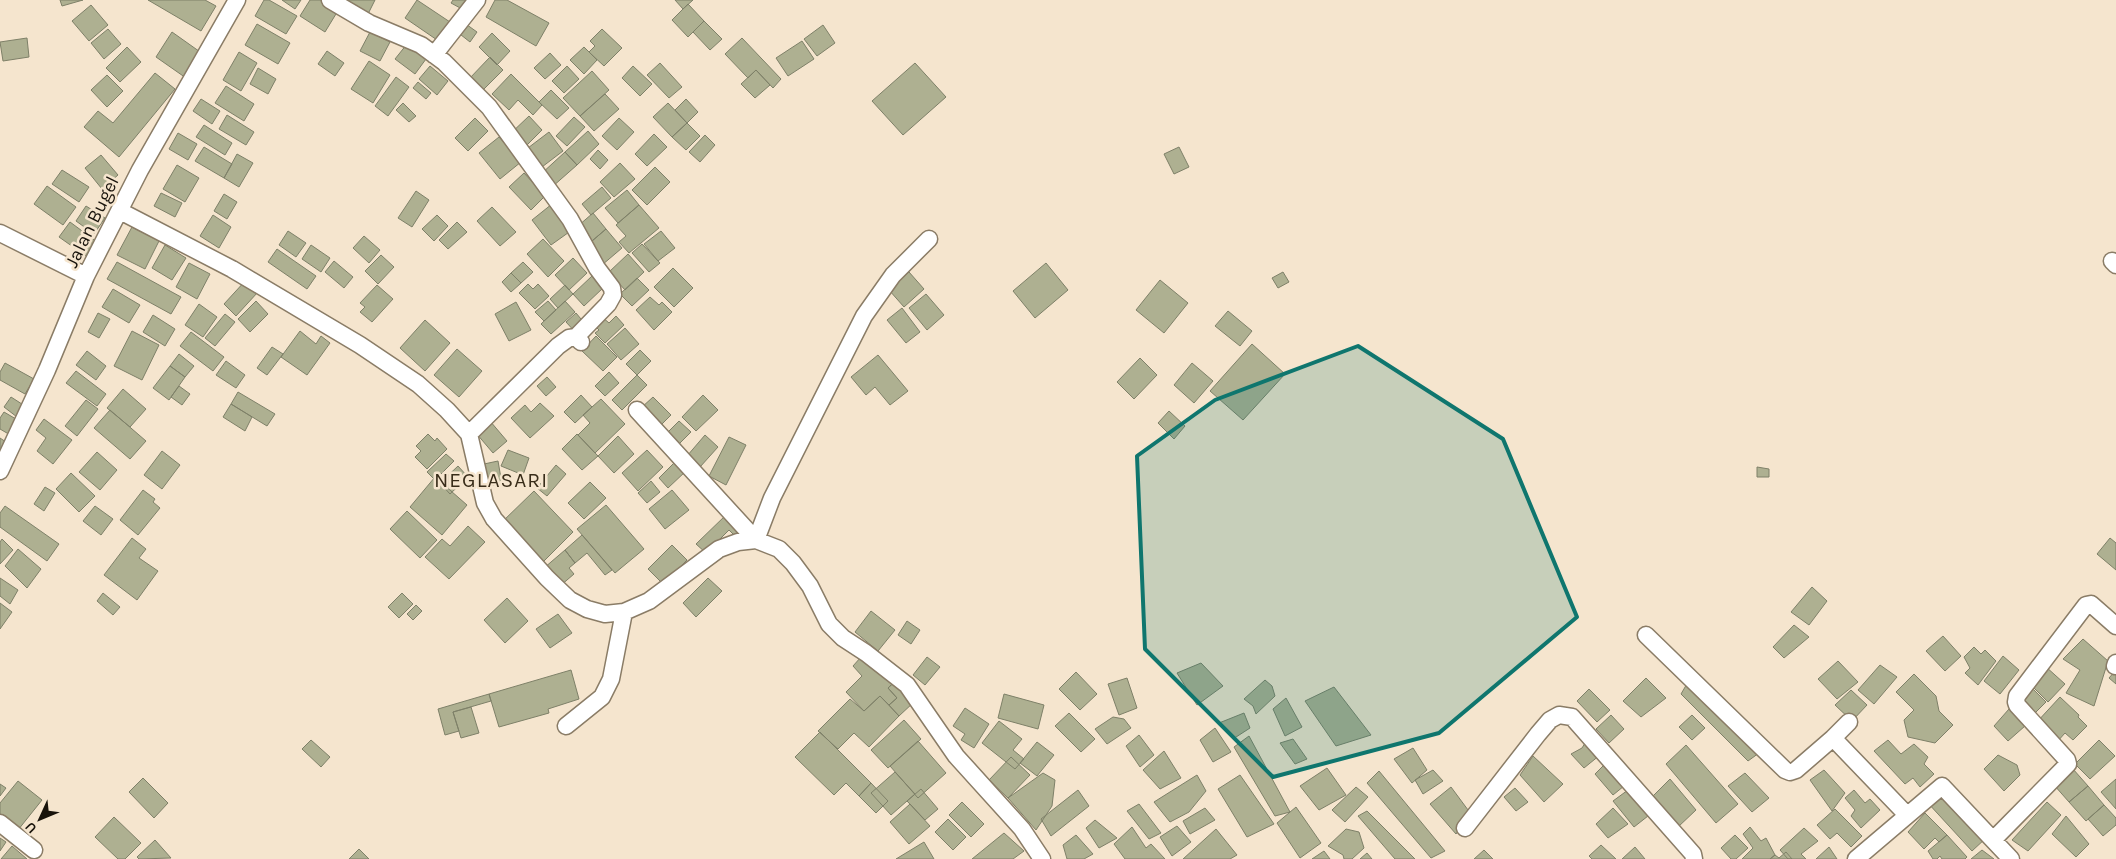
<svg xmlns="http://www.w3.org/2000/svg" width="2116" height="859" font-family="Karla,sans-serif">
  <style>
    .building { fill: #aeb091; stroke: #7e8068 }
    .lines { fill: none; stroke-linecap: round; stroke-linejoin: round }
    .street-casing { stroke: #8a7c66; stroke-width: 19 }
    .street { stroke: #fff; stroke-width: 16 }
    .marked { fill: #0f766e; fill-opacity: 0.2; stroke: #0f766e; stroke-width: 4; stroke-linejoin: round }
    .labels { text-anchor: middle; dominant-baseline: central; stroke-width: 5; stroke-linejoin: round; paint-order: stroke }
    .street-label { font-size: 19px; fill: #18130b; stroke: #f5e5ce }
    .quarter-label { font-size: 21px; letter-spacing: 1px; fill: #382c19; stroke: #f5e5ce }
  </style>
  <rect width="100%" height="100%" fill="#f5e5ce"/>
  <path class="building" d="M60,0H83L62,6Z
    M148,0H205L216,6L201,31Z
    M264,0H269L297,16L286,34L255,16Z
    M282,0H301L295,9Z
    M310,0H324L339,9L325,32L300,16Z
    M349,0H375L368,14L347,3Z
    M417,0L453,24L440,42L405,18Z
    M453,0H467L462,9L451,3Z
    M495,0H507L549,23L536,46L486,17Z
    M675,0H693L683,9Z
    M688,4L704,21L688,37L672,20Z
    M91,5L108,25L89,41L72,21Z
    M704,21L722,39L710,50L693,32Z
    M463,22L477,32L470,42L456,31Z
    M257,24L290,43L278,64L245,45Z
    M823,25L835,43L817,56L804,39Z
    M108,29L121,44L104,59L91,43Z
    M602,29L622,48L604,66L589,52L595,46L590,41Z
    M172,32L203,54L186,78L156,57Z
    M370,32L390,42L380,61L360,51Z
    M492,33L510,51L497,65L479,47Z
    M27,38L29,57L3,61L0,42Z
    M742,38L781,79L773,88L756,70L748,78L725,54Z
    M802,41L814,59L788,76L776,58Z
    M407,44L426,59L415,74L395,59Z
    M127,47L141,62L120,82L106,68Z
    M584,47L597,60L584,74L570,60Z
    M327,51L344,63L335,76L318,64Z
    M239,52L257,63L241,91L223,80Z
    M550,53L561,65L545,79L534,68Z
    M490,57L503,70L482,91L469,79Z
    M369,61L390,75L373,103L351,89Z
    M660,63L682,87L669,98L647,75Z
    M915,63L946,97L903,135L872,101Z
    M430,66L448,81L437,95L419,79Z
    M567,66L579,79L564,93L552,81Z
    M633,66L652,84L640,96L622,78Z
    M258,68L276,79L268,94L250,84Z
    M756,70L770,85L755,98L741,84Z
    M592,71L609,90L580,116L563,98Z
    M155,73L175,89L119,157L84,127L98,111L113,123Z
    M511,74L542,105L533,115L518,100L509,110L492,94Z
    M107,75L123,91L107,107L91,90Z
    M396,77L409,87L388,116L375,106Z
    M418,82L431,93L426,99L413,88Z
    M226,86L254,104L244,121L215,103Z
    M551,90L569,108L557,119L539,102Z
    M605,94L619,109L594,131L580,116Z
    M201,99L220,111L212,124L193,111Z
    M686,99L698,112L687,123L675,110Z
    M403,103L416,116L409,122L396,110Z
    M668,103L687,123L672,137L653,117Z
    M227,115L254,132L246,145L219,129Z
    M529,116L542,130L523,149L509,135Z
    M574,117L585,127L567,146L556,136Z
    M475,118L488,131L468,151L455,138Z
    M619,118L634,132L617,150L602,136Z
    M687,123L700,136L686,150L672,137Z
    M204,125L232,143L225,155L196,137Z
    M588,131L599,144L577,165L565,152Z
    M549,132L563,151L538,170L524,151Z
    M178,133L197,144L188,160L169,149Z
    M654,134L667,147L647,166L635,154Z
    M705,135L715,145L700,162L689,152Z
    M499,137L521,162L500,179L479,153Z
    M204,147L232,164L224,178L195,161Z
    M1179,147L1189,167L1174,174L1164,154Z
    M598,150L608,160L600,169L590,159Z
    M565,152L577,165L552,187L541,174Z
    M237,154L253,163L239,187L224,178Z
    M101,155L118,175L102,189L85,168Z
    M620,163L635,179L614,197L600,182Z
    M177,165L199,178L185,202L163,189Z
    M655,167L670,182L647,205L632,190Z
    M62,170L89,187L79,202L52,184Z
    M524,173L545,196L531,210L509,187Z
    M47,186L76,207L63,225L34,204Z
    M602,187L611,198L591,215L582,204Z
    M627,190L639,205L618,223L605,208Z
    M416,191L429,200L412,227L398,218Z
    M161,193L182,203L175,217L154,206Z
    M224,194L237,202L227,219L214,211Z
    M552,204L572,230L551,245L532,220Z
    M639,205L659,228L629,253L619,242L626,236L616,225Z
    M86,206L105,218L94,234L76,221Z
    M492,207L516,232L500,246L477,221Z
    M593,213L606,229L591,242L578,226Z
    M213,215L231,227L219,248L200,236Z
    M437,215L448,226L434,241L422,229Z
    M70,222L97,242L86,256L59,237Z
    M457,222L467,232L448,249L439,240Z
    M132,227L159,241L145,269L117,255Z
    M606,229L622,248L602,265L586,246Z
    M288,231L306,243L296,257L279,245Z
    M661,231L675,248L658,261L644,244Z
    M364,236L380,250L369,263L353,248Z
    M543,239L564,261L548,277L527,254Z
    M642,244L660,263L649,272L632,253Z
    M165,245L186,258L172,280L152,268Z
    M311,245L330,258L321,272L302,259Z
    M277,249L316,276L307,289L268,262Z
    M628,254L644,272L625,290L609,272Z
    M381,255L394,267L378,284L365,271Z
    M573,258L587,273L569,290L555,275Z
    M334,261L353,277L344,288L325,272Z
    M117,262L181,297L171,314L107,279Z
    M523,262L533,272L521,283L511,273Z
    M189,263L210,274L197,299L176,287Z
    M1046,263L1068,290L1035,318L1013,291Z
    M673,268L693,288L674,307L654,287Z
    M909,272L924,289L904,307L889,290Z
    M1283,272L1289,282L1278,288L1272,278Z
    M511,273L521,283L511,292L502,282Z
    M592,276L603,288L584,306L573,294Z
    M637,278L649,290L632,306L620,294Z
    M246,280L258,292L236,316L224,304Z
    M1160,280L1188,303L1164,333L1136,310Z
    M528,284L533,289L538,284L549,296L535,309L519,293Z
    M377,285L393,299L372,322L360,312L365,307L360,303Z
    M565,285L573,294L558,308L550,299Z
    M113,289L140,305L129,323L102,307Z
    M926,294L944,315L927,330L909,308Z
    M650,297L659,305L662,302L672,312L654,330L636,310Z
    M256,301L268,314L250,332L238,319Z
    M548,301L556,310L544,321L535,312Z
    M565,301L575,312L551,334L541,324Z
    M516,302L531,330L509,341L495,314Z
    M199,304L217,317L203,337L185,325Z
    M902,308L920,332L906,343L887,320Z
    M1228,311L1252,331L1240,346L1215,326Z
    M98,313L110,319L99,338L88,332Z
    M576,313L586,325L577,334L566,322Z
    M225,314L235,322L215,346L205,338Z
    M153,315L175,329L165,346L143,332Z
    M601,316L609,323L616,316L624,325L605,343L595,333L599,330L593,324Z
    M425,320L450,343L425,371L400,348Z
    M625,328L639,344L621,360L607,344Z
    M132,331L159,345L142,380L114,366Z
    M300,331L316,344L321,336L330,343L307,375L281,357Z
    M191,332L224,357L213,371L180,346Z
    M596,336L617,357L603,371L582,351Z
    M1252,344L1285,374L1243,420L1210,391Z
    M272,347L283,354L267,375L257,368Z
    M457,349L482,371L459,397L434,375Z
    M640,350L651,361L637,375L626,364Z
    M87,351L106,366L96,380L76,365Z
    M179,354L194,366L185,377L170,366Z
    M878,355L908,391L890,405L875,387L866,395L851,377Z
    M1140,358L1157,375L1134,399L1117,382Z
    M226,361L245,375L236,388L216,375Z
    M5,363L34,379L25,394L0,380V372Z
    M1192,363L1213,381L1194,403L1174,385Z
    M170,366L185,377L169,400L153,388Z
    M76,371L106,394L97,406L66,383Z
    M609,372L619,383L605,396L595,386Z
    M637,375L647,385L622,410L612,400Z
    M547,377L556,387L546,396L537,386Z
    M179,386L190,394L182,405L171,397Z
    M123,389L146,409L130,427L107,408Z
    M238,392L275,414L267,426L231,404Z
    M581,395L592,407L575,423L564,412Z
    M703,395L718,410L696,431L682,417Z
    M11,397L25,406L17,417L4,407Z
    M653,397L671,415L659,427L641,408Z
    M601,399L625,424L595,453L578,435L590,423L583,415Z
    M86,400L98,409L77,436L65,426Z
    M540,403L554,416L530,438L511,418L525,405L531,412Z
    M231,404L252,417L245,431L223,417Z
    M110,410L146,441L130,459L94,428Z
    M1169,411L1185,426L1174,439L1158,423Z
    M4,412L21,422L12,436L0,429V418Z
    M44,419L72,440L53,464L37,451L46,438L36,430Z
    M490,421L507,441L493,453L476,433Z
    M679,421L691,432L678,445L666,434Z
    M428,434L435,441L437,438L447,449L427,469L415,457L421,451L416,446Z
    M577,434L598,456L582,470L562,449Z
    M705,435L718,447L700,467L687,456Z
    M618,436L634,454L614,473L598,456Z
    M729,437L746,445L726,485L709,476Z
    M0,438L9,444L0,457Z
    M508,450L529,458L523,475L501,466Z
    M647,450L663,467L638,491L622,473Z
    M162,451L180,465L162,489L144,475Z
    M97,452L117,470L100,490L79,472Z
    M446,454L454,461L435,480L427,472Z
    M498,461L502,484L488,486L484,464Z
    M676,461L686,471L668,488L659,478Z
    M556,465L566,474L547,496L537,488Z
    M458,466L468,477L450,494L440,483Z
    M1757,467L1769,469V477H1757Z
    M71,473L95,496L79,512L56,489Z
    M435,477L467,505L442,535L410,507Z
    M651,481L660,492L647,503L638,493Z
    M590,482L606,498L584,519L568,503Z
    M45,487L55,493L44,511L34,504Z
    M143,490L155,499L153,502L160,508L138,535L120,520Z
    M672,490L689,510L665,529L649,509Z
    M534,491L573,532L541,564L501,523Z
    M606,505L644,549L615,573L577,529Z
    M5,506L59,544L47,561L0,527V513Z
    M95,506L113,519L101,535L83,521Z
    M407,511L437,540L420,558L390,529Z
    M727,514L743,531L736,537L729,530L706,553L696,544Z
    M468,526L485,542L449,579L425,557L442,539L450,546Z
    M582,535L612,570L605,575L587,553L575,563L565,550Z
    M132,538L146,549L139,558L158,571L137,600L104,575Z
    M2110,538L2116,543V570L2097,554Z
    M2,539L13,550L0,564V542Z
    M672,545L687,560L663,584L648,569Z
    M18,549L41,569L27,588L5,566Z
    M565,550L575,563L569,568L574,574L560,586L544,568Z
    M0,578L18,590L10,604L0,596Z
    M708,578L722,591L696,617L683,603Z
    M1812,587L1827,601L1809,625L1791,612Z
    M103,593L120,607L113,615L97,601Z
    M402,593L413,604L399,618L388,607Z
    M507,598L528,621L505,643L484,620Z
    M0,603L12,612L0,629Z
    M416,605L422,611L413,620L407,614Z
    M871,611L895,630L878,651L855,632Z
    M558,614L572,633L550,648L536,629Z
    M907,621L920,630L911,644L898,635Z
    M1794,625L1809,637L1784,658L1773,647Z
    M1943,636L1961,656L1945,671L1926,651Z
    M2083,639L2108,661L2094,706L2066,693L2080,670L2063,659Z
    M1974,647L1981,654L1985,650L1996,661L1978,685L1965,673L1970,668L1964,657Z
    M2003,656L2019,670L2000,694L1984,681Z
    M861,657L892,684L888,688L897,698L889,705L880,696L864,711L846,692L862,676L853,666Z
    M927,657L940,667L925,685L913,675Z
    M1838,661L1858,682L1837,699L1818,679Z
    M1201,663L1223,686L1197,705L1177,673Z
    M1880,665L1897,677L1874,704L1858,690Z
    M2045,666L2065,684L2048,702L2029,683Z
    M571,670L579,699L548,709L549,713L499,727L489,694Z
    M2116,670V684L2109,678Z
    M1076,672L1097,694L1080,710L1059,689Z
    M1914,674L1936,696L1939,711L1953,725L1935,743L1908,737L1904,720L1914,710L1896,692Z
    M1127,678L1137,708L1119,715L1108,684Z
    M1646,678L1666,698L1641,717L1623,701Z
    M1265,680L1272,686L1275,696L1256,714L1253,706L1244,699Z
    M896,681L914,702L899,716L889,705L897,698L888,688Z
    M1688,682L1759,753L1748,761L1681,694Z
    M1334,687L1371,735L1336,746L1305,701Z
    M2031,687L2046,702L2033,715L2018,700Z
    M1589,689L1610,710L1597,722L1577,701Z
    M1851,690L1867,705L1852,721L1835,705Z
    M489,694L491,701L453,712L459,731L445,735L438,709Z
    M1004,694L1044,705L1038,729L998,718Z
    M880,696L899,716L869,747L854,733L838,749L818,731L850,699L864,711Z
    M2060,697L2079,715L2078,717L2087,726L2073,740L2065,733L2057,742L2036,723Z
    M1286,698L1302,727L1285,736L1273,709Z
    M471,707L479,733L461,738L453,712Z
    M965,708L989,724L974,748L961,740L965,734L953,726Z
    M2009,709L2025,726L2008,741L1994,726Z
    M1069,713L1095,739L1081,752L1055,726Z
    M1244,713L1250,728L1233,739L1219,723Z
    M1611,715L1624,729L1609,743L1596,729Z
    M1692,715L1705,728L1692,740L1679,727Z
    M1113,717L1124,719L1131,728L1107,744L1095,729Z
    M904,720L921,739L888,768L871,750Z
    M999,721L1022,739L1013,750L1024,759L1015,769L982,743Z
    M1215,728L1231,752L1213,762L1200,740Z
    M820,732L871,783L859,796L846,783L834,795L795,757Z
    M1139,735L1154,755L1140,767L1126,746Z
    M1249,736L1290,812L1275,816L1234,747Z
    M1293,739L1307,759L1295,764L1280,743Z
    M311,740L330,757L321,767L302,749Z
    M1587,740L1600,755L1584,768L1571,754L1582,748Z
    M1888,740L1901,754L1914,744L1928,757L1924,764L1934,774L1920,787L1913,778L1905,784L1874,751Z
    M2099,740L2115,756L2090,779L2075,764Z
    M918,741L946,773L918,798L890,766Z
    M1037,742L1054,755L1037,776L1020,763Z
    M1686,745L1738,804L1716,823L1666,764Z
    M1413,748L1427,770L1412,783L1394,759Z
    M1164,751L1181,778L1160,789L1143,770Z
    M1998,755L2017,765L2020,775L2004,791L1984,769Z
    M1533,756L1563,784L1544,802L1520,775Z
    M1011,757L1030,775L1008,798L989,780Z
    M1605,764L1624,786L1613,795L1595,774Z
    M1327,768L1346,795L1319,810L1300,786Z
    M2073,769L2088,786L2069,802L2054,785Z
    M1433,770L1443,781L1423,794L1415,780Z
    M1824,770L1845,793L1832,811L1810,780Z
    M1379,771L1445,851L1431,858L1367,783Z
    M895,772L915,794L891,815L871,793Z
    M1043,773L1055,780L1052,806L1036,830L1008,798Z
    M1745,773L1769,798L1752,812L1728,786Z
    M1197,775L1206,791L1189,812L1170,822L1154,802Z
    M1240,775L1274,824L1247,837L1218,789Z
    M143,778L168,803L154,818L129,792Z
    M1670,779L1696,810L1678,827L1651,798Z
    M2116,779V809L2101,792Z
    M18,781L42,800L18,830L0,815V803Z
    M871,783L888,801L876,813L859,796Z
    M0,784L6,788L0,796Z
    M2088,786L2104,805L2086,821L2069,802Z
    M1356,787L1368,797L1345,822L1332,810Z
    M1451,787L1471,814L1456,834L1430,804Z
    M1515,788L1528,802L1516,811L1504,797Z
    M921,789L938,809L925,820L907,801Z
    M1078,790L1089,806L1051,836L1041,819Z
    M1628,790L1648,816L1634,827L1613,801Z
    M1854,790L1865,803L1870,799L1880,810L1861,828L1851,816L1855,810L1845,798Z
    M1940,790L1986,838L1972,851L1927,802Z
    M962,802L984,824L971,837L949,815Z
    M2047,802L2061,815L2028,851L2012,840Z
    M910,804L930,826L909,844L890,822Z
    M1139,804L1161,833L1149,839L1127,811Z
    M2104,805L2116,818V825L2103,836L2088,819Z
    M1296,807L1321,843L1300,858L1277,823Z
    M1205,808L1215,820L1190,834L1183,821Z
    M1613,808L1628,824L1608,838L1596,824Z
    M1835,809L1862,836L1851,847L1837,833L1830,839L1817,825Z
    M1367,811L1415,859H1395L1358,816Z
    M1925,813L1947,835L1939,842L1935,838L1924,849L1908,832Z
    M2066,816L2089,844L2076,857L2052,834Z
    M114,817L141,843L125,859H118L95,837Z
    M948,819L966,837L953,850L935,832Z
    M1095,820L1117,838L1099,848L1086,828Z
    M1177,826L1191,842L1172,856L1160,837Z
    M1132,827L1146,848L1151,844L1165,859H1125L1114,844Z
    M1750,827L1761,841L1766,838L1775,855L1770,859H1742L1753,848L1743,834Z
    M1804,828L1818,841L1801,854L1806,859H1788L1780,850Z
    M1216,829L1237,855L1230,859H1183Z
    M1346,829L1359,832L1364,848L1352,859H1344L1343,855L1328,846Z
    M1004,833L1024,851L1013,859H972Z
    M1076,835L1093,854L1084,859H1067L1063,845Z
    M1735,835L1748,848L1736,859H1731L1721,848Z
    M1947,835L1967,857L1965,859H1942L1940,856L1937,859H1933L1928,851Z
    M0,838L6,842L0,851Z
    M155,840L171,858L139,859L137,857Z
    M924,842L934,859H896Z
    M1601,845L1616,859H1592L1589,856Z
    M12,846L27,859H1Z
    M1635,847L1645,859H1622Z
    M1829,847L1837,859H1816Z
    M359,849L369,859H349Z
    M1484,850L1493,859H1474Z
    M1982,850L1994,859H1971Z
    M1324,851L1330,859H1312Z
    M1786,852L1792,859H1770L1775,855L1779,858Z
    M1367,853L1372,859H1360Z"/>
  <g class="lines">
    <defs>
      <path id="street" d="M330,0L369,23L421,45L444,62L489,107L570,219L597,268L612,288L613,295L608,304L576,337
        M434,55L477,0
        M120,211L232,269L360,345L418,384L447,410L469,434
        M0,233L86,276
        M2112,261L2116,265
        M581,342L576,337L569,338L558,346L469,434L485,503L494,519L547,578L570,600L587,609L605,614L624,612L649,601L719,549L738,542L756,540L779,549L793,563L810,586L829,624L843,638L866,653L907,685L956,756L1022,829L1042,859
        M637,410L756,540L772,498L864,316L893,275L929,239
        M0,471L47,370L86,276L140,170L237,0
        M1646,635L1785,770L1790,772L1796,770L1833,738
        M2115,666L2116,663
        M1849,722L1833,738L1907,815
        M566,726L602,697L611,679L624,612
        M0,823L34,850
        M1465,828L1538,734L1550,720L1559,715L1572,717L1693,854L1694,859
        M1994,839L2068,764L2067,760L2017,705L2016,702L2017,696L2086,605L2091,604L2116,626
        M1856,859L1942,786L2011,859"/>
    </defs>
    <use href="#street" class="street-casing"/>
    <use href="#street" class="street"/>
  </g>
  <path class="marked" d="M1358,346L1503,439L1577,617L1439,733L1273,777L1145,649L1137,456L1215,400Z"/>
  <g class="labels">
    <g class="street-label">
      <text transform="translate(92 222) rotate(-64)">Jalan Bugel</text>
    </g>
    <g class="quarter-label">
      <text x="491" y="480">NEGLASARI</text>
    </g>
  </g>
  <g transform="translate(40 819) rotate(226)" stroke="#f5e5ce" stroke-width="4" paint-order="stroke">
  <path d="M0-4L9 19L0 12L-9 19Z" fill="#18130b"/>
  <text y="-8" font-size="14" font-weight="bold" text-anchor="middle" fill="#18130b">U</text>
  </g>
</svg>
